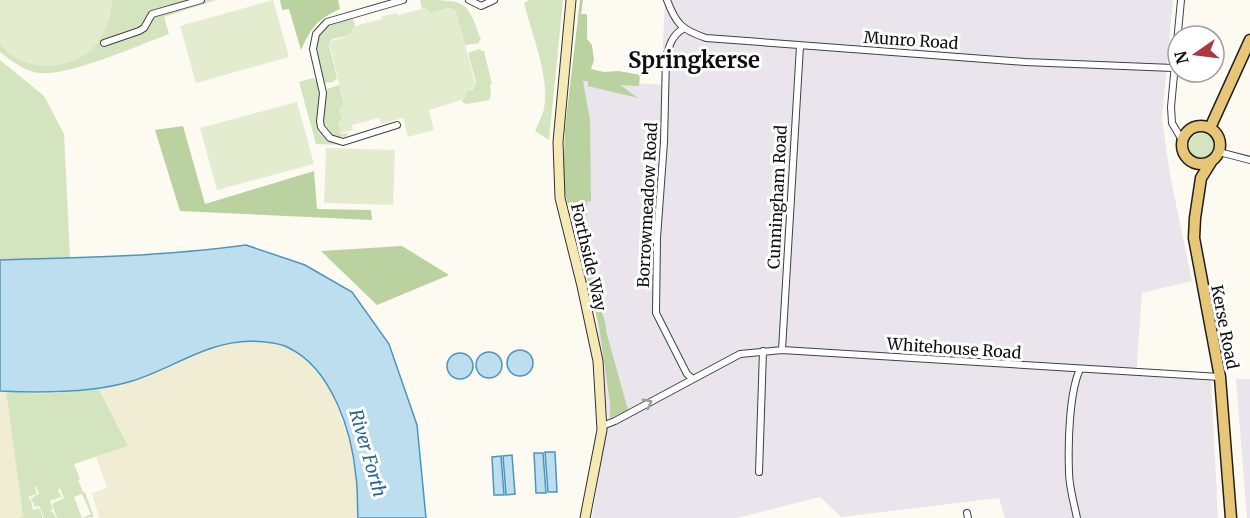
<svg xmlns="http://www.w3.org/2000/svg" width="1250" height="518" font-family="Merriweather,serif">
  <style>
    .industrial { fill: #eae4ec }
    .farmland { fill: #f0edd4 }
    .green { fill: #d4e4bf }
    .forest { fill: #b9d2a0 }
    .pitch { fill: #e4eccf }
    .water { fill: #bcdeee; stroke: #4c95bc; stroke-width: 1.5 }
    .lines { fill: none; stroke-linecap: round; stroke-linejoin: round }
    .street-casing { stroke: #414141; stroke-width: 8 }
    .secondary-casing { stroke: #303030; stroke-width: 11 }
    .primary-casing { stroke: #1f1f1f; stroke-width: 13 }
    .street { stroke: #fff; stroke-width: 6 }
    .secondary { stroke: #f5eab5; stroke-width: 9 }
    .primary { stroke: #e7c677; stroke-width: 10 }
    .oneway { stroke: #9f9f9f }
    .labels { text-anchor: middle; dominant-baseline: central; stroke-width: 6; stroke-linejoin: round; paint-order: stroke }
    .street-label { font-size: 16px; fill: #0e0e0e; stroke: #fff }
    .water-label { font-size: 18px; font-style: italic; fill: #276790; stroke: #fff }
    .district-label { font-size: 22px; font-weight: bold; fill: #0e0e0e; stroke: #fff }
  </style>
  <rect width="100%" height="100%" fill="#fdfaf1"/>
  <path class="industrial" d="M665,0H1173L1162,119L1170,175L1192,281L1142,293L1136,376L1211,380L1218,518H1005L999,498L841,517L820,497L737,518H592L608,421L596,313L566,192L577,78L661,85Z
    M1236,379H1250V518H1247Z"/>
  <path class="farmland" d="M240,341H252L288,347L308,362L331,390L351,447L357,477L358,518H99L92,493L107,488L96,457L128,446L98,388L133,381L198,353Z
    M0,391H6L23,516L17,518H0Z"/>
  <path class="green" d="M0,0H216L164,17L169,34C139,45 70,76 40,73C25,72 12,61 0,52Z
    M420,0C466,0 467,0 481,40L479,41V43L465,45L455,11L449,8L431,13L425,8L422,9Z
    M529,0H563L549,140L535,131C538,124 542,117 544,109C550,77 532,35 524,3Z
    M352,15L355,26L350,35L332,39L329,45L337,78L333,82L325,83C320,65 308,36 328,23C334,19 345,17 352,15Z
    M480,49L481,51H484L492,84L490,85L491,95L489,100L467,104L463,103L462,100L464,99L468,90L473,89L476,82L468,53Z
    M0,60L44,96L64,134L70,258L0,260Z
    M313,78C327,87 317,102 319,115C320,122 323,128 325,135L345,142V145L316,144L299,82Z
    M339,85L344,104L342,108V121L338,122L341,134L347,133V136L338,138L333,136L322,120L327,89Z
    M1189 146a13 13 0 1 1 26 0a13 13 0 1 1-26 0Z
    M98,388L128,446L74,464L80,479L78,480L83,492H85L94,517L82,518L91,514L82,494L74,497L82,518H57L52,504L64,498L60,488L58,491L62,497L60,498L58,495L59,498L54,500L52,499L50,502L53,509L50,511L53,512L56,518H44L39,506L35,507L31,498L39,494L36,486L35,487L37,494L28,497L31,500L33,510L39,508L43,518H17L23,516L6,391C37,395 68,394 98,388Z"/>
  <path class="forest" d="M280,0H338L340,9C316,20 312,27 301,50L289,9L282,10Z
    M580,0H583L581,14H587V39L592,45L594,60L591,69L604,72L619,71L640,75L639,86L620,85L638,98L588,86V81H583L590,120L591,201L587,202L585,245L602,300L599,303C601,312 607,322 606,331L628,410L610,418V403L599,326L563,185L565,129Z
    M183,126L205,204L314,171L317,209L371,210L372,220L180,211L155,130Z
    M402,246L449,275L377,305L321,251Z"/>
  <path class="pitch" d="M0,0H112C112,18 102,44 86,54C59,72 20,70 0,44Z
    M273,0L289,57L196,83L180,26Z
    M425,8L431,13L449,8L456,11L476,86L468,90L464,99L429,110L434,130L408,137L403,118L381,124L379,118L352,125L353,130L341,133L338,122L342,121L339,110L344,104L329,42L350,35L355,26L382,19V16L397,13L398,15Z
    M297,102L314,164L217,190L200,128Z
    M326,148L395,150L393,205L324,203Z"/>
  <path class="water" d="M246,245L305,265L352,292L389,344L417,425L426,518H358C357,504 358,490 356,477C352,432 332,369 289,348C279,342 251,340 239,342C201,346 168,370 132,381C93,393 40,393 0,391V260C82,258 165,256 246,245Z
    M507 363a13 13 0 1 1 26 0a13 13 0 1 1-26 0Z
    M476 365a13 13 0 1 1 26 0a13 13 0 1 1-26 0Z
    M447 366a13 13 0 1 1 26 0a13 13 0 1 1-26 0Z
    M545,452H555L557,492H548Z
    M534,453H543L546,493H536Z
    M512,455L515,494L506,495L503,456Z
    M501,456L504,495H494L492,457Z"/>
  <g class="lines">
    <defs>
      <path id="street" d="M469,0L481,6L494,0
        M667,0C676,24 682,30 706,38L1025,62L1173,68
        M1181,0L1171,107L1172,123L1182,140
        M683,29C672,35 669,46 666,58L664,142L657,238L656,313L687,374L693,379
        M104,43L139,31L144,28L152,14L201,0
        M397,125L343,142L330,138L321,127L320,121L323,93L313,49L316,34L327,22L403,0
        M1219,152L1250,160
        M782,350L800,46
        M602,426L615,421L740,354L782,350L1220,377
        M759,472L763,351
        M967,513L968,518
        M1077,518C1074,503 1069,487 1069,472C1068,444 1069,393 1080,369"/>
      <path id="secondary" d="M571,0L558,142L560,198L582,286L598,361L602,430L585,518"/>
      <path id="primary" d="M1182 145a19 19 0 1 1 38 0a19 19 0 1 1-38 0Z
        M1210,128L1250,40
        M1211,162L1201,178L1195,218L1194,238L1220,377L1231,518"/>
    </defs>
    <use href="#street" class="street-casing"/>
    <use href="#secondary" class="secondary-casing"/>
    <use href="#primary" class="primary-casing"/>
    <use href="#street" class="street"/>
    <use href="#secondary" class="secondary"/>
    <use href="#primary" class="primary"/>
  </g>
  <defs><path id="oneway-chevron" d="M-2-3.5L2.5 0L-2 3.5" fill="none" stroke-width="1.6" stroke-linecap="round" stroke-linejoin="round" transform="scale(1.5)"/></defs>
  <use class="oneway" href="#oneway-chevron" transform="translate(648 403) rotate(-28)"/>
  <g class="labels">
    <g class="street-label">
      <text transform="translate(911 40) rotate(4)">Munro Road</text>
      <text transform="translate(777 197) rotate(-87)">Cunningham Road</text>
      <text transform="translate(647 205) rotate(-87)">Borrowmeadow Road</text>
      <text transform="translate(589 257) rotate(77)">Forthside Way</text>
      <text transform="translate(1225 327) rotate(79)">Kerse Road</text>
      <text transform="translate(954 348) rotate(4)">Whitehouse Road</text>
    </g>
    <g class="water-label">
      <text transform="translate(368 453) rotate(74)">River Forth</text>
    </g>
    <g class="district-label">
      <text x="694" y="60">Springkerse</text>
    </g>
  </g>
  <g transform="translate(1196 54) rotate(256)"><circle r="28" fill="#ffffff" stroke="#9f9f9f" stroke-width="1.5"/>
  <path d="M0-4.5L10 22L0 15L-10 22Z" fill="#ad3843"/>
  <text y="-9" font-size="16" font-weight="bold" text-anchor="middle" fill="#0e0e0e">N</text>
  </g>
</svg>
